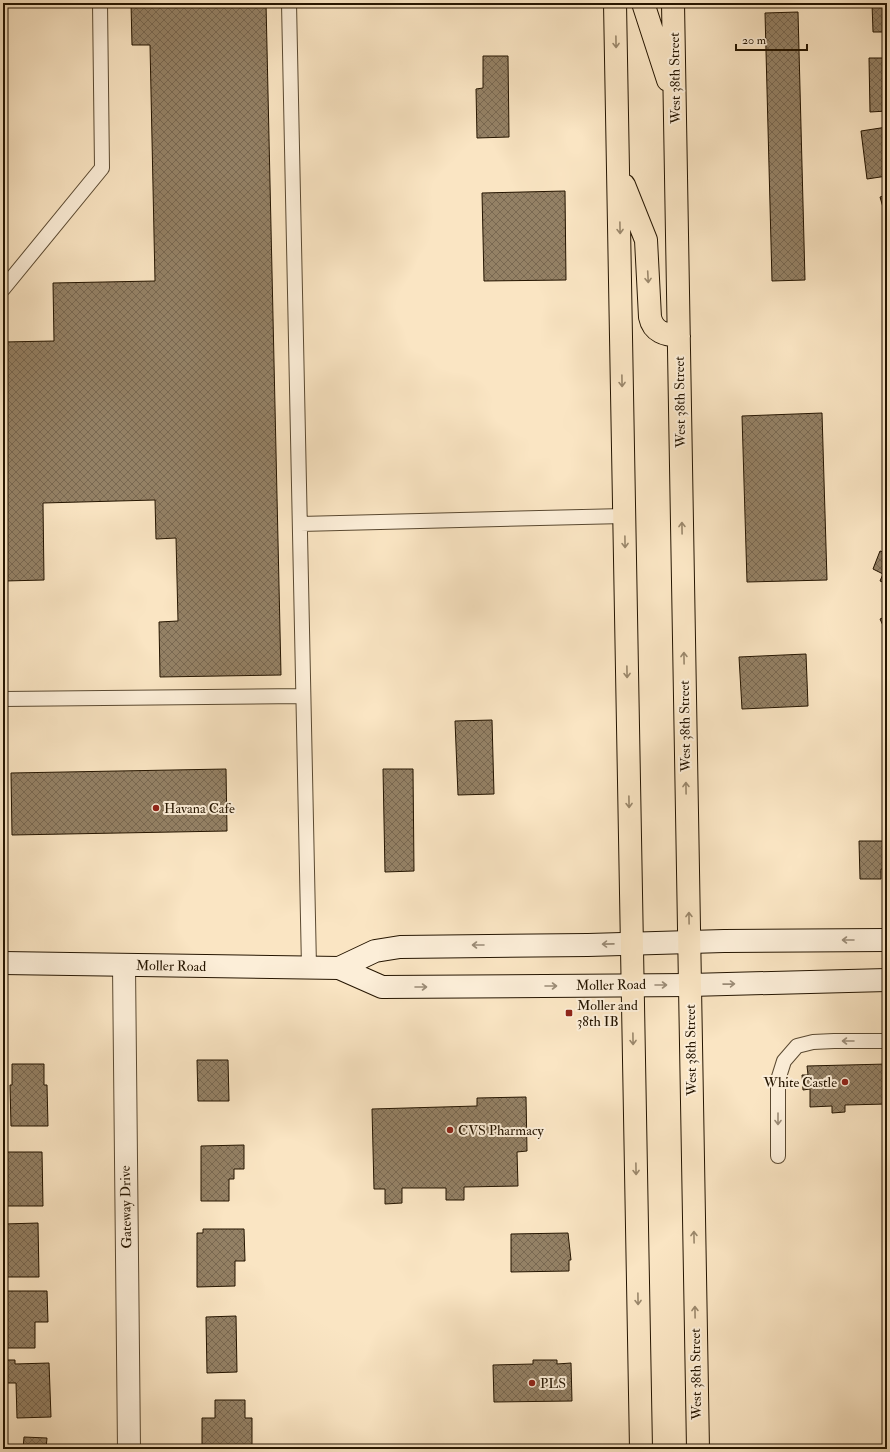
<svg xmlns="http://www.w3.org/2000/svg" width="890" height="1452" font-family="'IM FELL Double Pica',serif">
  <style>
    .building { fill: url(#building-cross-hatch); stroke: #251500 }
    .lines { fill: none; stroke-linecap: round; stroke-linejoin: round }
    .lane-casing { stroke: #5a4931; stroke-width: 16 }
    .street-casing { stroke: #5a4931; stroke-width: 24 }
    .secondary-casing { stroke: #251500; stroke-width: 24 }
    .primary-casing { stroke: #251500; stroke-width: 24 }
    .lane { stroke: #fceed8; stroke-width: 14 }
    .street { stroke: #fceed8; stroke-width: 22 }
    .secondary { stroke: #fceed8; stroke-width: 22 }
    .primary { stroke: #fae5c3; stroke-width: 22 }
    .oneway { stroke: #9a876b }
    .oneway2 { stroke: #9b8c77 }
    .poi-dot { fill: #8f2418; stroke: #fceed8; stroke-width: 1.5 }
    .labels { text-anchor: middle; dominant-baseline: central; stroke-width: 4; stroke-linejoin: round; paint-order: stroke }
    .street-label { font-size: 14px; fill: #251500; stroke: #fceed8 }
    .poi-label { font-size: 14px; fill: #251500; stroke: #fceed8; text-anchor: start }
  </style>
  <defs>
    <pattern id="building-cross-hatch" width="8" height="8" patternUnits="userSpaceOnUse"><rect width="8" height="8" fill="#948165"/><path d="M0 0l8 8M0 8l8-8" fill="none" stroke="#796851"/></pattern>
  </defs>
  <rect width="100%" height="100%" fill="#fae5c3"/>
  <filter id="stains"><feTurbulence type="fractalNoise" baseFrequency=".005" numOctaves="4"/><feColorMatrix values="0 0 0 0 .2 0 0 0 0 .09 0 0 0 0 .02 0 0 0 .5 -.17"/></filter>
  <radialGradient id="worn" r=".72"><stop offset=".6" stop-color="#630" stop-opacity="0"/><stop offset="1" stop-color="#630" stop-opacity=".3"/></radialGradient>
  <path class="building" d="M131,3H266L281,675L160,677L159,622L178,621L176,538L156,539L155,500L43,503L44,580L5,581L3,496V342L54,341L53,283L155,281L150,45H132Z
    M872,3H887V32H873Z
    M798,12L805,280L772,281L765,13Z
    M483,56H508L509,137L477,138L476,89L483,88Z
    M869,58H887V111L870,112Z
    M887,127V176L867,179L861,131Z
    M565,191L566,280L484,281L482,193Z
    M887,195V221L880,197Z
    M822,413L827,580L747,582L742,416Z
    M880,551L887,553V584L880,581L883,574L873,569Z
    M887,616V634L880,619Z
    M806,654L808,706L742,709L739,657Z
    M492,720L494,794L458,795L455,721Z
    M226,769L227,831L12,835L11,773Z
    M383,769H413L414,871L385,872Z
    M859,841H887V869H881V879H860Z
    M197,1060H228L229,1101H198Z
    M12,1064H44V1085H47L48,1126H11L10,1085H12Z
    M887,1064V1104L845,1105V1112L832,1113V1106L810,1107V1089L803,1090L802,1075H808L807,1066Z
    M526,1097L527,1151L517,1152L518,1186L464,1187V1200H446V1188H402V1203L385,1204V1189H374L372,1109L477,1106V1098Z
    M244,1145V1169H234V1179H229V1201H201V1146Z
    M3,1152H42L43,1206H3Z
    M3,1221L4,1224L38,1223L39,1277H3Z
    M203,1229H244L245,1261H235V1286L197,1287V1233H203Z
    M568,1233L571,1260H569V1271L511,1272V1234Z
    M3,1291H47L48,1322H35V1348H3Z
    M236,1316L237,1372L207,1373L206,1317Z
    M3,1360H15V1364L49,1363L51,1417L17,1418L16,1383H3Z
    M533,1360H557V1364L571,1363L572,1401L494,1402L493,1365L533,1364Z
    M215,1400H245V1418H252V1449H202V1418H215Z
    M24,1437L47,1438L46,1449H23Z"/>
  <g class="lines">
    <defs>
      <path id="lane" d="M289,3L309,967
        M3,289L102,168L100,3
        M300,524L624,516
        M3,699L303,696
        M778,1156V1080L784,1061L797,1046L813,1042L834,1041H887"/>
      <path id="street" d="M124,966L129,1449"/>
      <path id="secondary" d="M3,963L339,968L382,987L690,985L887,980
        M339,968L375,951L400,947L588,945L724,941L887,940"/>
      <path id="primary" d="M615,3L641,1449
        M643,3L668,80
        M673,3L698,1449
        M624,185L646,240L650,317C653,332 665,335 679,336"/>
    </defs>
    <use href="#lane" class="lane-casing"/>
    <use href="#street" class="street-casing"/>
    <use href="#secondary" class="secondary-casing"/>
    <use href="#primary" class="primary-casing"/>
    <use href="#lane" class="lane"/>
    <use href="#street" class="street"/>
    <use href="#secondary" class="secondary"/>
    <use href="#primary" class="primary"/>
  </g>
  <defs><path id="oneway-shaft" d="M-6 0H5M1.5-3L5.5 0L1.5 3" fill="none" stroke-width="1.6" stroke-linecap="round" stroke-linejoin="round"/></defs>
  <g class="oneway">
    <use href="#oneway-shaft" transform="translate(616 42) rotate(89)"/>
    <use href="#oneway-shaft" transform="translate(620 228) rotate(89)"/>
    <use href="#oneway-shaft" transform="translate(648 277) rotate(87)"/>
    <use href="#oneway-shaft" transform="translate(622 381) rotate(89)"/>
    <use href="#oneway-shaft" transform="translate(682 528) rotate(-91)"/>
    <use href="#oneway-shaft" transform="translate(625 542) rotate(89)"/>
    <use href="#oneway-shaft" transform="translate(684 658) rotate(-91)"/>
    <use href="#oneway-shaft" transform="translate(627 672) rotate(89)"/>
    <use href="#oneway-shaft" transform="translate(686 788) rotate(-91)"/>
    <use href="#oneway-shaft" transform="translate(629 802) rotate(89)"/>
    <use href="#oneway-shaft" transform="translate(689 918) rotate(-91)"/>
    <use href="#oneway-shaft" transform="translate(633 1039) rotate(89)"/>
    <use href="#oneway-shaft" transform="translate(636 1169) rotate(89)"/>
    <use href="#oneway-shaft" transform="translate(694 1237) rotate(-91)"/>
    <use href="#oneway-shaft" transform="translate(638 1299) rotate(89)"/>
    <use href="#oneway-shaft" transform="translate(695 1312) rotate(-91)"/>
  </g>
  <g class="oneway2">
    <use href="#oneway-shaft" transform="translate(848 940) rotate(180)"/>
    <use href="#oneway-shaft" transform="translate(608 944) rotate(179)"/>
    <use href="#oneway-shaft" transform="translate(478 945) rotate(180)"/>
    <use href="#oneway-shaft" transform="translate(729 984) rotate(-1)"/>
    <use href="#oneway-shaft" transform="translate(661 985)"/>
    <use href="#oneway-shaft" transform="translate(551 986)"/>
    <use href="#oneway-shaft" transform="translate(421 987)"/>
    <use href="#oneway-shaft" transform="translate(848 1041) rotate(180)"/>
    <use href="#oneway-shaft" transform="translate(778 1119) rotate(90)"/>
  </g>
  <g class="poi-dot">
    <circle cx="156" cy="808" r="4"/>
    <rect x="565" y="1009" width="8" height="8" rx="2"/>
    <circle cx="845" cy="1082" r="4"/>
    <circle cx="450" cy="1130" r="4"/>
    <circle cx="532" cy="1383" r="4"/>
  </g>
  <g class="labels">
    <g class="street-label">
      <text transform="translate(675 78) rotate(-91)">West 38th Street</text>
      <text transform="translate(680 402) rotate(-91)">West 38th Street</text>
      <text transform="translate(685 726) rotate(-91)">West 38th Street</text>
      <text transform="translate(171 966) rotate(1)">Moller Road</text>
      <text transform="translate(611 985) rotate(-1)">Moller Road</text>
      <text transform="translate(691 1050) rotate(-91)">West 38th Street</text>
      <text transform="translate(126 1207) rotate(-91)">Gateway Drive</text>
      <text transform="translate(696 1374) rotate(-91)">West 38th Street</text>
    </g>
    <g class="poi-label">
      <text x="164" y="808">Havana Cafe</text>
      <text x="577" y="1005">Moller and<tspan x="577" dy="16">38th IB</tspan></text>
      <text x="837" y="1082" text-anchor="end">White Castle</text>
      <text x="458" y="1130">CVS Pharmacy</text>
      <text x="540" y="1383">PLS</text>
    </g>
  </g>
  <rect width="890" height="1452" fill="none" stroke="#fae5c3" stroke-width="16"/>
  <rect x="4" y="4" width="882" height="1444" fill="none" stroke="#251500" stroke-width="2"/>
  <rect x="8" y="8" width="874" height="1436" fill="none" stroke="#251500"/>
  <path d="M736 44v6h71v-6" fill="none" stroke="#251500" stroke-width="2"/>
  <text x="742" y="44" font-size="12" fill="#251500" stroke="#fceed8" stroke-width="3" paint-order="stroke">20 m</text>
  <rect width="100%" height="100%" filter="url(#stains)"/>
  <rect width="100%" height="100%" fill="url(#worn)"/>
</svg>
